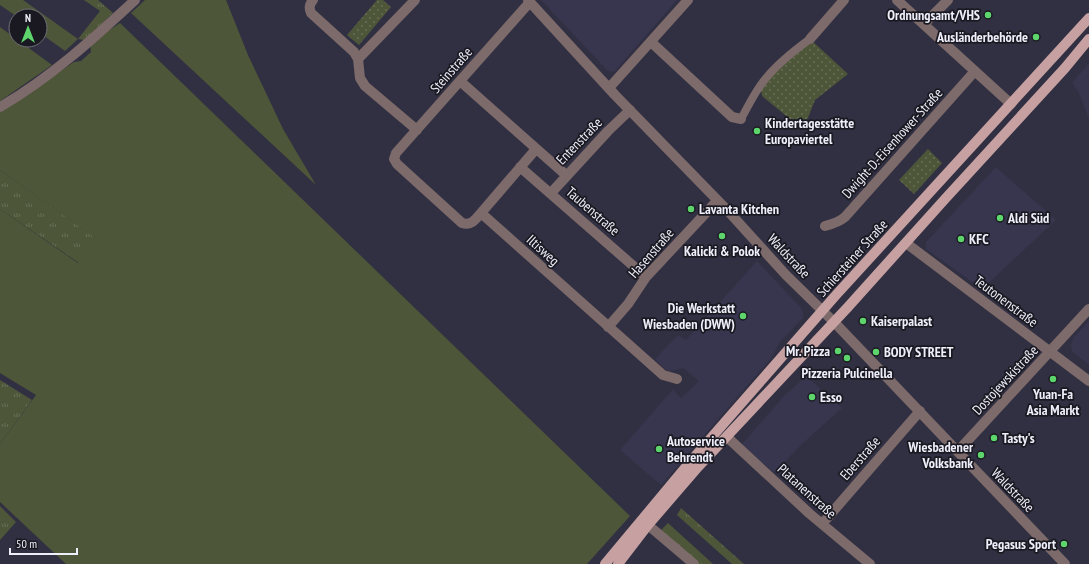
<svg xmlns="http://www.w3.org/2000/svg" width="1089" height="564" font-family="'PT Sans Narrow',sans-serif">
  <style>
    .built { fill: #38354e }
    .grass { fill: url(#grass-tufts) }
    .park { fill: url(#park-dots) }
    .garden { fill: #4d5638 }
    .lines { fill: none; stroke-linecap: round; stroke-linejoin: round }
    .pedestrian { stroke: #7d6a6a; stroke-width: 8 }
    .minor { stroke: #7d6a6a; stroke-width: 10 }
    .tertiary { stroke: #7d6a6a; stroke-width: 10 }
    .primary { stroke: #c7a1a1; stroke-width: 10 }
    .poi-dot { fill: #5ed56c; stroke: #1a1921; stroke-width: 1.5 }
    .labels { text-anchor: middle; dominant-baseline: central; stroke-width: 3.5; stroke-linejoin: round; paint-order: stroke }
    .poi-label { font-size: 14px; font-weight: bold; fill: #efeffb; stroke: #1a1921; text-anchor: start }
    .street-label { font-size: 14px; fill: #efeffb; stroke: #1a1921 }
  </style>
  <defs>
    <pattern id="grass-tufts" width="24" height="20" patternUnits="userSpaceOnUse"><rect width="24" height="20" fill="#4d5638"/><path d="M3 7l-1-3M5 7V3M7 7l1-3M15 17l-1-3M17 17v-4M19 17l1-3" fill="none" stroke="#676f56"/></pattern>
    <pattern id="park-dots" width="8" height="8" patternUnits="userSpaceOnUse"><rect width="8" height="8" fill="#4d5638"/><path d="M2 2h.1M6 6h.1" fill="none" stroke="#676f56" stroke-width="1.8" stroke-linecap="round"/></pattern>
  </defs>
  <rect width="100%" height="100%" fill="#313042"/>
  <path class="built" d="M541,0H677L614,72L607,70Z
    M1089,63V119L1078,91L1072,83Z
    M996,167L1056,220L982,289L929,251L926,249V242Z
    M757,261L802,309L803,315V318L779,343L772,357L661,485L620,450L673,389L681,398L699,381L683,368L670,371L666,370L655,359L678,335L686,340Z
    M1089,321V365L1072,351L1071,345L1074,337Z
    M806,376L842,408L801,445L774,473L742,444L783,397Z"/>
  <path class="grass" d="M84,0H98L113,13L85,40L78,39L100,11Z
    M0,170L98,239L79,263L0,209Z
    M0,380L32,400L0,444Z
    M0,506L16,522L0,540Z
    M681,508L744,564H732L677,515Z
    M668,523L713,564H697L661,530Z"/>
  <path class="park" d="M377,0H383L391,7L359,45L347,35Z
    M810,39L848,74L815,100L807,120L790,119L762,96L760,86Z
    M928,149L942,163L914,194L899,180Z"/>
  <path class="garden" d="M0,0H23L78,39L65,51L40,33V16H16L0,5Z
    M145,0H226L248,55L283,129L316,185L131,13Z
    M120,23L630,516L587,564H66L0,502V444L36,395L0,373V209L78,263L97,239L0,170V112L74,62L81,61L91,52L90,43Z
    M0,27L52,65L0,101Z"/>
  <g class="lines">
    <path class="pedestrian" d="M741,119C747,108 753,96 760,86C773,67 792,52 810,39"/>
    <path class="minor" d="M313,0C309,5 309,8 311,13L354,52L358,59L360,78L365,86L417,130
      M897,0L1011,104
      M530,2L396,153L394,159L397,164L462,223C471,226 475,220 481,213L536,149
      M924,24L948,0
      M810,39L844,0
      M651,42L732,117L741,119
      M358,59L415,0
      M460,81L566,175
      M609,88L688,0
      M0,107C50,78 93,39 135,0
      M520,167L646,277
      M551,193L608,131L630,110
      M481,213L663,375L677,379
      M825,226C833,224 839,222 845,217L975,71
      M906,243L1089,381
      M834,322L1065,564
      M608,327L628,304L646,277L717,201
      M727,437L810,514L870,564
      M958,451L1089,309
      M822,524L920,411
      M648,525L694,564"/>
    <path class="tertiary" d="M528,0L615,95L728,211L786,275L834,322"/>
    <path class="primary" d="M605,564L690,462L836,295L1089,18
      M618,564L648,525L698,467L848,307L945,199L1065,68L1089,39"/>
  </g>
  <g class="poi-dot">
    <circle cx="988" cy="15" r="4"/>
    <circle cx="1036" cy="37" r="4"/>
    <circle cx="757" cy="131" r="4"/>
    <circle cx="691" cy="209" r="4"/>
    <circle cx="1000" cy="218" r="4"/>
    <circle cx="722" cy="236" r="4"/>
    <circle cx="961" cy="239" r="4"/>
    <circle cx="743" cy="316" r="4"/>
    <circle cx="863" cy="321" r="4"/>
    <circle cx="838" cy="351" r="4"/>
    <circle cx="876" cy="352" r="4"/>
    <circle cx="847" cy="358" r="4"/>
    <circle cx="1053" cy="379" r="4"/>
    <circle cx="812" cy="397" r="4"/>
    <circle cx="994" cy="438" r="4"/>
    <circle cx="659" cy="449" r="4"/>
    <circle cx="981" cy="455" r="4"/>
    <circle cx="1064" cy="544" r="4"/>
  </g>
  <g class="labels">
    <g class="poi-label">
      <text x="980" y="15" text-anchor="end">Ordnungsamt/VHS</text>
      <text x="1028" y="37" text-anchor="end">Ausländerbehörde</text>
      <text x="765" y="123">Kindertagesstätte<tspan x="765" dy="16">Europaviertel</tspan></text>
      <text x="699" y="209">Lavanta Kitchen</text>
      <text x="1008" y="218">Aldi Süd</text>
      <text x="969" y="239">KFC</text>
      <text x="722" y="251" text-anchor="middle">Kalicki &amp; Polok</text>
      <text x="735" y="308" text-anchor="end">Die Werkstatt<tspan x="735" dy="16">Wiesbaden (DWW)</tspan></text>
      <text x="871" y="321">Kaiserpalast</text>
      <text x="830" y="351" text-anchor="end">Mr. Pizza</text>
      <text x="884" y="352">BODY STREET</text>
      <text x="847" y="373" text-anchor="middle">Pizzeria Pulcinella</text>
      <text x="1053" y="394" text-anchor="middle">Yuan-Fa<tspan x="1053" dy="16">Asia Markt</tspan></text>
      <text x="820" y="397">Esso</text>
      <text x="1002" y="438">Tasty's</text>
      <text x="667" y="441">Autoservice<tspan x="667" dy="16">Behrendt</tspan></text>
      <text x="973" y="447" text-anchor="end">Wiesbadener<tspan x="973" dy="16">Volksbank</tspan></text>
      <text x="1056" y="544" text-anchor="end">Pegasus Sport</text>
    </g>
    <g class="street-label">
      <text transform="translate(451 70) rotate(-49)">Steinstraße</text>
      <text transform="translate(579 141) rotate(-46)">Entenstraße</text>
      <text transform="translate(892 143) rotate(-48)">Dwight-D.-Eisenhower-Straße</text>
      <text transform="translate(593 211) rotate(41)">Taubenstraße</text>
      <text transform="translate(543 250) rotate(42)">Iltisweg</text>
      <text transform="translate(651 253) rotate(-49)">Hasenstraße</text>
      <text transform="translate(789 256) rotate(47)">Waldstraße</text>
      <text transform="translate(852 258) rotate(-48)">Schiersteiner Straße</text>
      <text transform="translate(1006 301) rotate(37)">Teutonenstraße</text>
      <text transform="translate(1005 380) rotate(-47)">Dostojewskistraße</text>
      <text transform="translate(860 458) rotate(-49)">Eberstraße</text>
      <text transform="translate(1013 490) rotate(46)">Waldstraße</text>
      <text transform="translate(807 491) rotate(42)">Platanenstraße</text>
    </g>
  </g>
  <g transform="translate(28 28)"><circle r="19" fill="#1a1921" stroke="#6f6f78"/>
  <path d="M0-3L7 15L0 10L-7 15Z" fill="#5ed56c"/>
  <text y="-6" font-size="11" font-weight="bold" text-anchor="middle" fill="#efeffb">N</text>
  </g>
  <path d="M10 548v6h67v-6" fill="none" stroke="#efeffb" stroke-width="2"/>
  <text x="16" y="548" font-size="12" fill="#efeffb" stroke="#1a1921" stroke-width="3" paint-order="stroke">50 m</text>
</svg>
